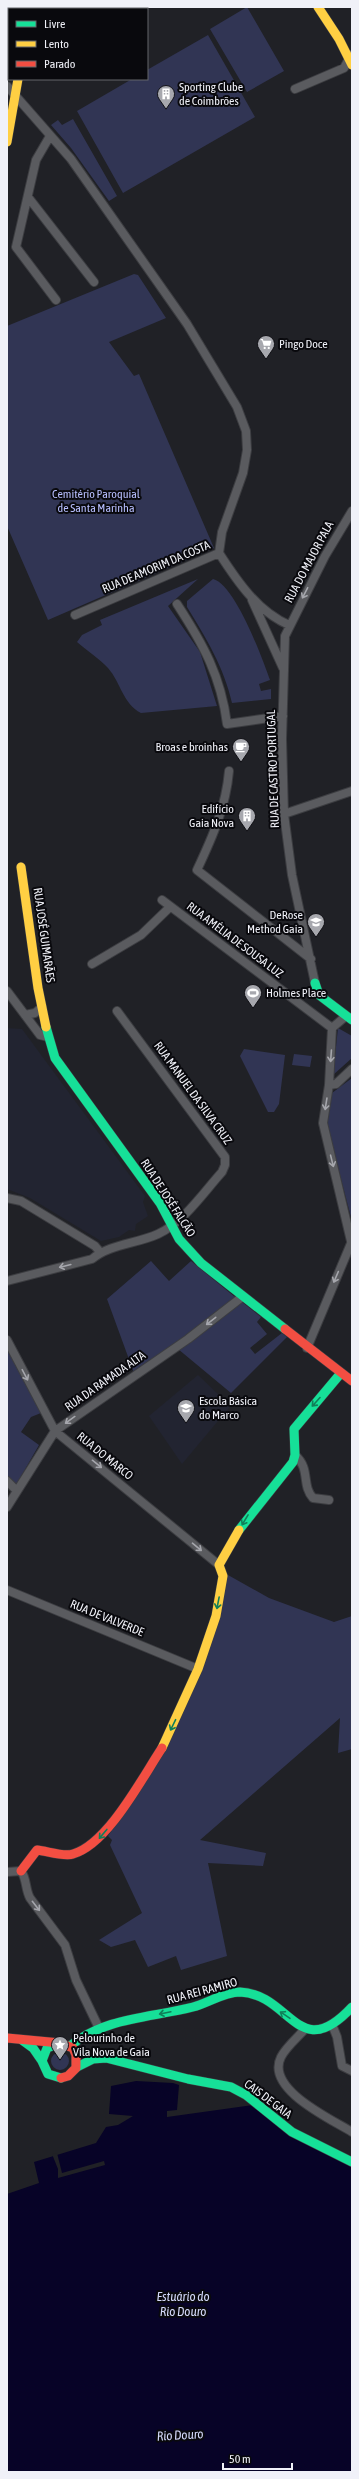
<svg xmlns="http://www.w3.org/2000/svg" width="359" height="2479" font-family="'Asap Condensed',sans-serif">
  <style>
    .built { fill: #222431 }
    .green { fill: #313554 }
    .water { fill: #070327 }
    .pier { fill: #202126 }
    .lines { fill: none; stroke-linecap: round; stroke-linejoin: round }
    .street-casing { stroke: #3c3d41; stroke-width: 10 }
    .fast-casing { stroke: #3c3d41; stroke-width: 10 }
    .slow-casing { stroke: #3c3d41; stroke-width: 10 }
    .jam-casing { stroke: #3c3d41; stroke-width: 10 }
    .street { stroke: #5a5b5f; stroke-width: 8 }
    .fast { stroke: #16e098; stroke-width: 9 }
    .slow { stroke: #ffcf43; stroke-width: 9 }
    .jam { stroke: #f24e42; stroke-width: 9 }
    .oneway { stroke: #a5a6ac }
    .oneway2 { stroke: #107f59 }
    .labels { text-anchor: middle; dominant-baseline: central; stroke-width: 4; stroke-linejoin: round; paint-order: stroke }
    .poi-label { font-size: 12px; fill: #f0f1f8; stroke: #09090d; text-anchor: start }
    .park-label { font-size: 12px; fill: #b7befe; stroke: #09090d }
    .street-label { font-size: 12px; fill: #f0f1f8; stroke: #09090d }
    .water-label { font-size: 13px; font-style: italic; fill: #d5dafb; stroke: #09090d }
  </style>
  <rect width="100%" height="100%" fill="#202126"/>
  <path class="built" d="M7,1028L22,1029L145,1196L143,1202L148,1216L136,1224L135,1231L129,1230L119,1237L101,1241L30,1198L7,1189Z
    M198,1375L221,1397L233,1403L182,1464L149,1416Z"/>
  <path class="green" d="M247,7L284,71L247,92L210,29Z
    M208,35L255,117L123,193L77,111L132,79H147V70Z
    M73,119L117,196L109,201L71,148L51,125L58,120L62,125Z
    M134,274L138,275L166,318L109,342L134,376L139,374L214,548L48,620L7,526V326Z
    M198,579L168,606L200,652L217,706L141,713C123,704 121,683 108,668C100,659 87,651 77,642L82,635L102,625L100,620Z
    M213,579C235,584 263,660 270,680L259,684L261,691L271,689V699L232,703C224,667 206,638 187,607V601Z
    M338,1028L352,1036V1058L333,1075Z
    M244,1049L285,1055L279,1104L274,1112H268L240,1056Z
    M294,1054L312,1056L310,1067L292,1065Z
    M352,1078V1221L326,1122L332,1093Z
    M151,1261L169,1281L191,1261L235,1297L203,1324L134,1373L107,1299Z
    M242,1302L261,1317L257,1322L267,1334L250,1348L255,1354L282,1333L287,1337L231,1393L178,1349Z
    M7,1348L41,1413L31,1417L21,1432L39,1445L16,1485L7,1478Z
    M228,1575L269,1598L334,1622L352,1616V1749L338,1753L340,1718L200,1840L266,1853L263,1866L208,1863L227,1956L181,1970L176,1956L148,1967L135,1940L111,1947L99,1940L142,1913L110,1845L112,1840L108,1836L166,1750L215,1628Z
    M51 2061a9 9 0 1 1 18 0a9 9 0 1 1-18 0Z"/>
  <path class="water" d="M136,2081L173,2083L179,2085L177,2110L167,2111V2117L253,2105L352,2166V2472H7V2194L39,2183L34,2162L96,2143L106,2127L118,2125L133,2116L109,2114L111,2086Z"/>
  <path class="pier" d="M57,2153L62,2173L104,2161L105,2165L58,2178V2169L52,2154Z"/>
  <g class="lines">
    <defs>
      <path id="street" d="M7,86L71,159L187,324L237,407L246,431L247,450L243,473L222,532L219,553
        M295,89L344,68L351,55
        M50,136L36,160L16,247L56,300
        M28,197L94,282
        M219,553C237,581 258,612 289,625
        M252,600L283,668
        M177,604C203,644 221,676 227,724L283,716
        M75,615L219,553
        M229,771C226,807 212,838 197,870L311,959
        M284,814L352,791
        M162,900L332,1028
        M92,964L141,935L170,907
        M315,983L292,875L284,814L282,739L285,636L325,556L352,511
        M7,991L40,1035L48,1037
        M25,1015L35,1013L42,1007
        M332,1028L329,1085L323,1123L351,1241
        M332,1028L346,1016
        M329,1085L336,1084L352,1069
        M7,1198L21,1201L95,1246L100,1252
        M7,1281L92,1259C110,1244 136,1244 158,1234C184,1222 203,1193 222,1172L225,1165V1157L117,1011
        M7,1340L55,1431L219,1565
        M307,1348L352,1241
        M295,1455C311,1469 301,1485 313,1498L329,1500
        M7,1481L16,1490
        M7,1507L55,1431L188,1339L242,1297
        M7,1590L198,1669
        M7,1872L21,1871C27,1879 25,1889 30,1898L65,1945L76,1980L98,2026
        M333,2027L337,2037L342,2066L352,2071
        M305,2029C298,2037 286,2047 281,2057C265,2089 331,2119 352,2132"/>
      <path id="fast" d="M35,9L36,7
        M315,983L319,995L352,1020
        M46,1027L55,1058L160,1203L179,1239L201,1263L285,1329
        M239,1530L293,1462L295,1455L294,1429L341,1373
        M22,2040L33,2048L42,2061
        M60,2043L47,2048L42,2061L48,2074L61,2078
        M70,2046C106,2017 150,2018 193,2007C208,2003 224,1992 240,1992C291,1994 298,2065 352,2007
        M77,2067L93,2059L106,2058L188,2079L231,2087L246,2095L292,2132L352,2162"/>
      <path id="slow" d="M318,7L339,39L352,65
        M7,142L18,79
        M21,867L38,988L46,1027
        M162,1748L198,1669L216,1616L223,1576L219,1565L239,1530"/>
      <path id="jam" d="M285,1329L352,1381
        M21,1871L37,1850C47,1851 64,1857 73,1854C108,1844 142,1778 162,1748
        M7,2038L60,2043L73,2048L76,2055V2068L68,2076L61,2078"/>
    </defs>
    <use href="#street" class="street-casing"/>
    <use href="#fast" class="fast-casing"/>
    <use href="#slow" class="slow-casing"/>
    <use href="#jam" class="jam-casing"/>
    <use href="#street" class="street"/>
    <use href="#fast" class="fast"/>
    <use href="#slow" class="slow"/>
    <use href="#jam" class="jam"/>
  </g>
  <defs><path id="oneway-shaft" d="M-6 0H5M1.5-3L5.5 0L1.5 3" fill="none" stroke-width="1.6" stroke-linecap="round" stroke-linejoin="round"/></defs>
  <g class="oneway">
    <use href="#oneway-shaft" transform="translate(305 593) rotate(117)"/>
    <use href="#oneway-shaft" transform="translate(331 1056) rotate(94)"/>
    <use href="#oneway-shaft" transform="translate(326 1104) rotate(99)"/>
    <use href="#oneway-shaft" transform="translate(332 1161) rotate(76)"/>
    <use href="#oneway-shaft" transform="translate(65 1266) rotate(166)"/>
    <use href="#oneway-shaft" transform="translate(336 1277) rotate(113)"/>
    <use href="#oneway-shaft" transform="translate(211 1321) rotate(142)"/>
    <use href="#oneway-shaft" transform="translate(25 1375) rotate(62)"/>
    <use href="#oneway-shaft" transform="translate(70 1420) rotate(144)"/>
    <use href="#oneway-shaft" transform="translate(97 1464) rotate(39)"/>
    <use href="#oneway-shaft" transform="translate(197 1547) rotate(40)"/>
    <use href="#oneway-shaft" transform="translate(36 1906) rotate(52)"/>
  </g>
  <g class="oneway2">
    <use href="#oneway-shaft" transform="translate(316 1402) rotate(132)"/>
    <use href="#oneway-shaft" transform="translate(245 1520) rotate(121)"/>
    <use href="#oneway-shaft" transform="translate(218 1603) rotate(101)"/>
    <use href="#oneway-shaft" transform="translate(173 1725) rotate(116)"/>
    <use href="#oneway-shaft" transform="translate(103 1834) rotate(130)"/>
    <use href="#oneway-shaft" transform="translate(165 2013) rotate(168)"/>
    <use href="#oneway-shaft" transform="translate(285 2015) rotate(-146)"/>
  </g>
  <defs>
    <symbol id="building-pin" viewBox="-11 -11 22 30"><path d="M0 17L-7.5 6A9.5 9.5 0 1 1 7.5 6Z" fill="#a7a8ae" stroke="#09090d"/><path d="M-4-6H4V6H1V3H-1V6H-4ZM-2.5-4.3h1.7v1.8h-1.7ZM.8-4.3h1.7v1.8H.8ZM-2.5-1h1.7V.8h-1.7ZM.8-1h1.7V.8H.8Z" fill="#fff"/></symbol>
    <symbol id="supermarket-pin" viewBox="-11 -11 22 30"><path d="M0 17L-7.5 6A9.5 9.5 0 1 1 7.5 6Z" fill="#a7a8ae" stroke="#09090d"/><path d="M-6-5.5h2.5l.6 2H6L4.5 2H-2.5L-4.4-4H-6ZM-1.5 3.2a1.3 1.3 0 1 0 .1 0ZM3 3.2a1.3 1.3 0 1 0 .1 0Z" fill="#fff"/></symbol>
    <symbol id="cafe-pin" viewBox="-11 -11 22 30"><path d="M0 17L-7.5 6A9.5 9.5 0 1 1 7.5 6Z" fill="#a7a8ae" stroke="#09090d"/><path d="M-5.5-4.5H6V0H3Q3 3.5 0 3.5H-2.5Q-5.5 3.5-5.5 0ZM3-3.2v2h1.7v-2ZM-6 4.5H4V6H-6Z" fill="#fff"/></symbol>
    <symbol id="university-pin" viewBox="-11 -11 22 30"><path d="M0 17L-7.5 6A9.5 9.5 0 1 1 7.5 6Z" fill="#a7a8ae" stroke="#09090d"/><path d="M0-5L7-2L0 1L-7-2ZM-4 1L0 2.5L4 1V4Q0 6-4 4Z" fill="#fff"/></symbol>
    <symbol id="stadium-pin" viewBox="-11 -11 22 30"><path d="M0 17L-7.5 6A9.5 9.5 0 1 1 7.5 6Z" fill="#a7a8ae" stroke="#09090d"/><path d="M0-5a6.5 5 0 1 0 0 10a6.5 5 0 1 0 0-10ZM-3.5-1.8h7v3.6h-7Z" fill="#fff"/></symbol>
    <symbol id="school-pin" viewBox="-11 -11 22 30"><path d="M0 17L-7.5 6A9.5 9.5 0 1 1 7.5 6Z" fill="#a7a8ae" stroke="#09090d"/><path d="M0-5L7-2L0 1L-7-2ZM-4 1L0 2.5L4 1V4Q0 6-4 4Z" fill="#fff"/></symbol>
    <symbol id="sight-pin" viewBox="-11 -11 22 30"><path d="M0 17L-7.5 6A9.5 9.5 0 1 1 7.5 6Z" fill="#a7a8ae" stroke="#09090d"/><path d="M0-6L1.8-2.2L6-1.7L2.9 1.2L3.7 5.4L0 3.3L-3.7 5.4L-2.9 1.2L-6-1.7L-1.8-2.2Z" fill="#fff"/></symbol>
  </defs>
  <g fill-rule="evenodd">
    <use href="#building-pin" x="156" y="84" width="20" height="27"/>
    <use href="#supermarket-pin" x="256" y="334" width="20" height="27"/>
    <use href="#cafe-pin" x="231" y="737" width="20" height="27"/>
    <use href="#building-pin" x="237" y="806" width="20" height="27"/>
    <use href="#university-pin" x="306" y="912" width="20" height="27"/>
    <use href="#stadium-pin" x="243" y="983" width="20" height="27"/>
    <use href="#school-pin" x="176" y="1398" width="20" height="27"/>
    <use href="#sight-pin" x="50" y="2035" width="20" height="27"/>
  </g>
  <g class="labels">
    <g class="poi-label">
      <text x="179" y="87">Sporting Clube<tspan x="179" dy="14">de Coimbrões</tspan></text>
      <text x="279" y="344">Pingo Doce</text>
      <text x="228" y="747" text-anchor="end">Broas e broinhas</text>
      <text x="234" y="809" text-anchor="end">Edifício<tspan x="234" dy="14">Gaia Nova</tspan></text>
      <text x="303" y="915" text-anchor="end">DeRose<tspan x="303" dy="14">Method Gaia</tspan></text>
      <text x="266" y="993">Holmes Place</text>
      <text x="199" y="1401">Escola Básica<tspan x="199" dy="14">do Marco</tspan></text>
      <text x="73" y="2038">Pelourinho de<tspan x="73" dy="14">Vila Nova de Gaia</tspan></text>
    </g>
    <g class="park-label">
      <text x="96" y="494">Cemitério Paroquial<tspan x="96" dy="14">de Santa Marinha</tspan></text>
    </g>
    <g class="street-label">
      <text transform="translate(309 562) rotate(-62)">RUA DO MAJOR PALA</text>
      <text transform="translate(156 567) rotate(-23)">RUA DE AMORIM DA COSTA</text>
      <text transform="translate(273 769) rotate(-92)">RUA DE CASTRO PORTUGAL</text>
      <text transform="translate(44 935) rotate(82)">RUA JOSÉ GUIMARÃES</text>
      <text transform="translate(235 940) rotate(37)">RUA AMÉLIA DE SOUSA LUZ</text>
      <text transform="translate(193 1093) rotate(54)">RUA MANUEL DA SILVA CRUZ</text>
      <text transform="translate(168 1198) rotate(57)">RUA DE JOSÉ FALCÃO</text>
      <text transform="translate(105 1381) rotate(-35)">RUA DA RAMADA ALTA</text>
      <text transform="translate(105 1456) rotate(39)">RUA DO MARCO</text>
      <text transform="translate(107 1618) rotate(22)">RUA DE VALVERDE</text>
      <text transform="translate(202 1991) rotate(-15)">RUA REI RAMIRO</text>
      <text transform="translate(268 2099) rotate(37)">CAIS DE GAIA</text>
    </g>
    <g class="water-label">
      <text x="183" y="2296">Estuário do<tspan x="183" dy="15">Rio Douro</tspan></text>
      <text transform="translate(180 2435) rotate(-3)">Rio Douro</text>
    </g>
  </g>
  <rect width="359" height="2479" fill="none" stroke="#f0f1f8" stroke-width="16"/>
  <rect x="8" y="8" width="140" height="72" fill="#09090d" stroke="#65666b"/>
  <rect x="16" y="21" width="20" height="6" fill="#16e098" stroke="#65666b"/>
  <text x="44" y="28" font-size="12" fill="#f0f1f8">Livre</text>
  <rect x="16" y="41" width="20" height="6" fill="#ffcf43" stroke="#65666b"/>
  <text x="44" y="48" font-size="12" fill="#f0f1f8">Lento</text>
  <rect x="16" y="61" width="20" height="6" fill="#f24e42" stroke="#65666b"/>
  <text x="44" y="68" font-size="12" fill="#f0f1f8">Parado</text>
  <path d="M223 2463v6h69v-6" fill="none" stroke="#f0f1f8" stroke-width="2"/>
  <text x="229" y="2463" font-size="12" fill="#f0f1f8" stroke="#09090d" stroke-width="3" paint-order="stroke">50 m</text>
</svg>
